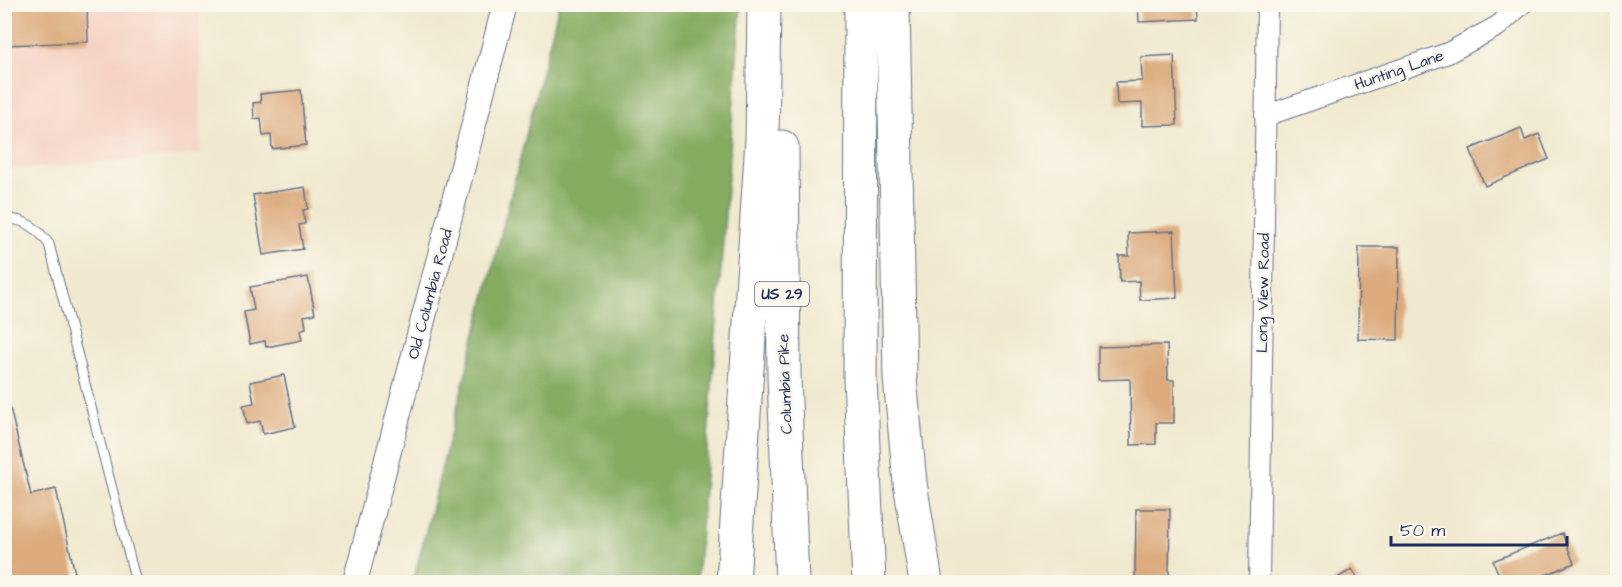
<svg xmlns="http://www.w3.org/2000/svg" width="1622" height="587" font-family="'Architects Daughter',sans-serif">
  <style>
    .built { fill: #f5d2c3 }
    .forest { fill: #84ab61; stroke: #506d60; stroke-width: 1.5 }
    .building { fill: #dcaa7d }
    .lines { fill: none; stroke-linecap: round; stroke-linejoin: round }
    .service-casing { stroke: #667086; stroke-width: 11 }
    .minor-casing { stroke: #667086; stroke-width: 22 }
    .tertiary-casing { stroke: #667086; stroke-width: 26 }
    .motorway-casing { stroke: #667086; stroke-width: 35 }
    .service { stroke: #fff; stroke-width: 9 }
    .minor { stroke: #fff; stroke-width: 20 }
    .tertiary { stroke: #fff; stroke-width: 24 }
    .motorway { stroke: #fff; stroke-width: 33 }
    .labels { text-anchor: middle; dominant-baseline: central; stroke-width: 5; stroke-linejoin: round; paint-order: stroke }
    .shield { fill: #fbf7ec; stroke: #5e6b89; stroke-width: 1.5 }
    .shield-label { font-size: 15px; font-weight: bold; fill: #1b2f5e }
    .street-label { font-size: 16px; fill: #1b2f5e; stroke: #fbf7ec }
  </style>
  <rect width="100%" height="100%" fill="#fbf7ec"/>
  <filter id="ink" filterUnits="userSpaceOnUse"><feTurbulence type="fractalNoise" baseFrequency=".0167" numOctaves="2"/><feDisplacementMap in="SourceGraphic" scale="12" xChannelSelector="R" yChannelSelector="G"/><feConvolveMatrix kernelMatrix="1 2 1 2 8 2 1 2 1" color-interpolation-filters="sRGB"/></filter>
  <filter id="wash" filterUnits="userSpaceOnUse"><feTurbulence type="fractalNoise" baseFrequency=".008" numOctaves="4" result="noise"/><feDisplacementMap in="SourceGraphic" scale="24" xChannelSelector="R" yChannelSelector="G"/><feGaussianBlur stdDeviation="1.35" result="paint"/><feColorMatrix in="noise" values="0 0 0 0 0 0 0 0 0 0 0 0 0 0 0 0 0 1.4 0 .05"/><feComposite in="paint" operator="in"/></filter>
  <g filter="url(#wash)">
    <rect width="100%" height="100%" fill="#f0e9cf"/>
    <path class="built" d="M5,5H200L201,154L5,170Z"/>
    <path class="forest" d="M559,5H741L697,582H413Z"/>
    <g id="blocks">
      <path class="building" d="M4,4H87L88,42L4,45Z
        M1138,4H1197L1198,19L1139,22Z
        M1174,55L1177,125L1142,126V103L1117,104L1116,82L1142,81L1141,57Z
        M301,90L306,145L272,149L271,135L263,136L261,118L254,119L253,103L261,102L260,94Z
        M1521,128L1525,140L1539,134L1549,159L1485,186L1470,149Z
        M305,187L308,209L303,210L305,224L299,225L303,249L263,255L253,195Z
        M1174,231L1177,298L1140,300L1139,281L1120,282L1119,256H1129L1128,233Z
        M1359,247H1399L1398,340L1358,339Z
        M308,277L315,314L304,316L306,328L300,330L302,340L266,347L265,341L250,344L244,312L254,310L250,287Z
        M1167,345L1168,380H1174V423H1156V444L1131,445L1130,379L1098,380V347Z
        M284,375L295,427L263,434L260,421L247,424L243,405L254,403L250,382Z
        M4,383L31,495L56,489L77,582H4Z
        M1136,509H1170L1169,580L1135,579Z
        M1562,533L1574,563L1529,582H1502L1493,561Z
        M1352,569L1360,582H1331Z"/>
    </g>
  </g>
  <g filter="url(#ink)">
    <use href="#blocks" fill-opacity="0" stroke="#667086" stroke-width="1.5"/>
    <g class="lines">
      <defs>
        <path id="service" d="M4,219C25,218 37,228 49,244L136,582"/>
        <path id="minor" d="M1265,116L1448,53L1498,26L1522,4
          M1259,582L1267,4"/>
        <path id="tertiary" d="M355,582L505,4"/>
        <path id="motorway" d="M861,4L860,378L869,582
          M893,4L900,378L910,483L926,582
          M782,147L784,377L792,582
          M733,582L762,140L764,4"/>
      </defs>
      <use href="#service" class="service-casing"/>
      <use href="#minor" class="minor-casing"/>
      <use href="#tertiary" class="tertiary-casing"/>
      <use href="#motorway" class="motorway-casing"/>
      <use href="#service" class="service"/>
      <use href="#minor" class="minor"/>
      <use href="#tertiary" class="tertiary"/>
      <use href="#motorway" class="motorway"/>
    </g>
  </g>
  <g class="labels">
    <rect class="shield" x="755" y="282" width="54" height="24" rx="4.5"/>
    <g class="shield-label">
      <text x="782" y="294">US 29</text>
    </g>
    <g class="street-label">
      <text transform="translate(1399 70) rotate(-19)">Hunting Lane</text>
      <text transform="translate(1263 293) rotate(-89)">Long View Road</text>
      <text transform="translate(430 294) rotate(-75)">Old Columbia Road</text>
      <text transform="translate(785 384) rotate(-92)">Columbia Pike</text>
    </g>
  </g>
  <rect width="1622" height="587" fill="none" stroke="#fbf7ec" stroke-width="24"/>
  <path d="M1391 536v9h176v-9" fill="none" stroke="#1b2f5e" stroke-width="3"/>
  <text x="1400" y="536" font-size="18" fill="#1b2f5e" stroke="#fbf7ec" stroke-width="4.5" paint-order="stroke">50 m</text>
</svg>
